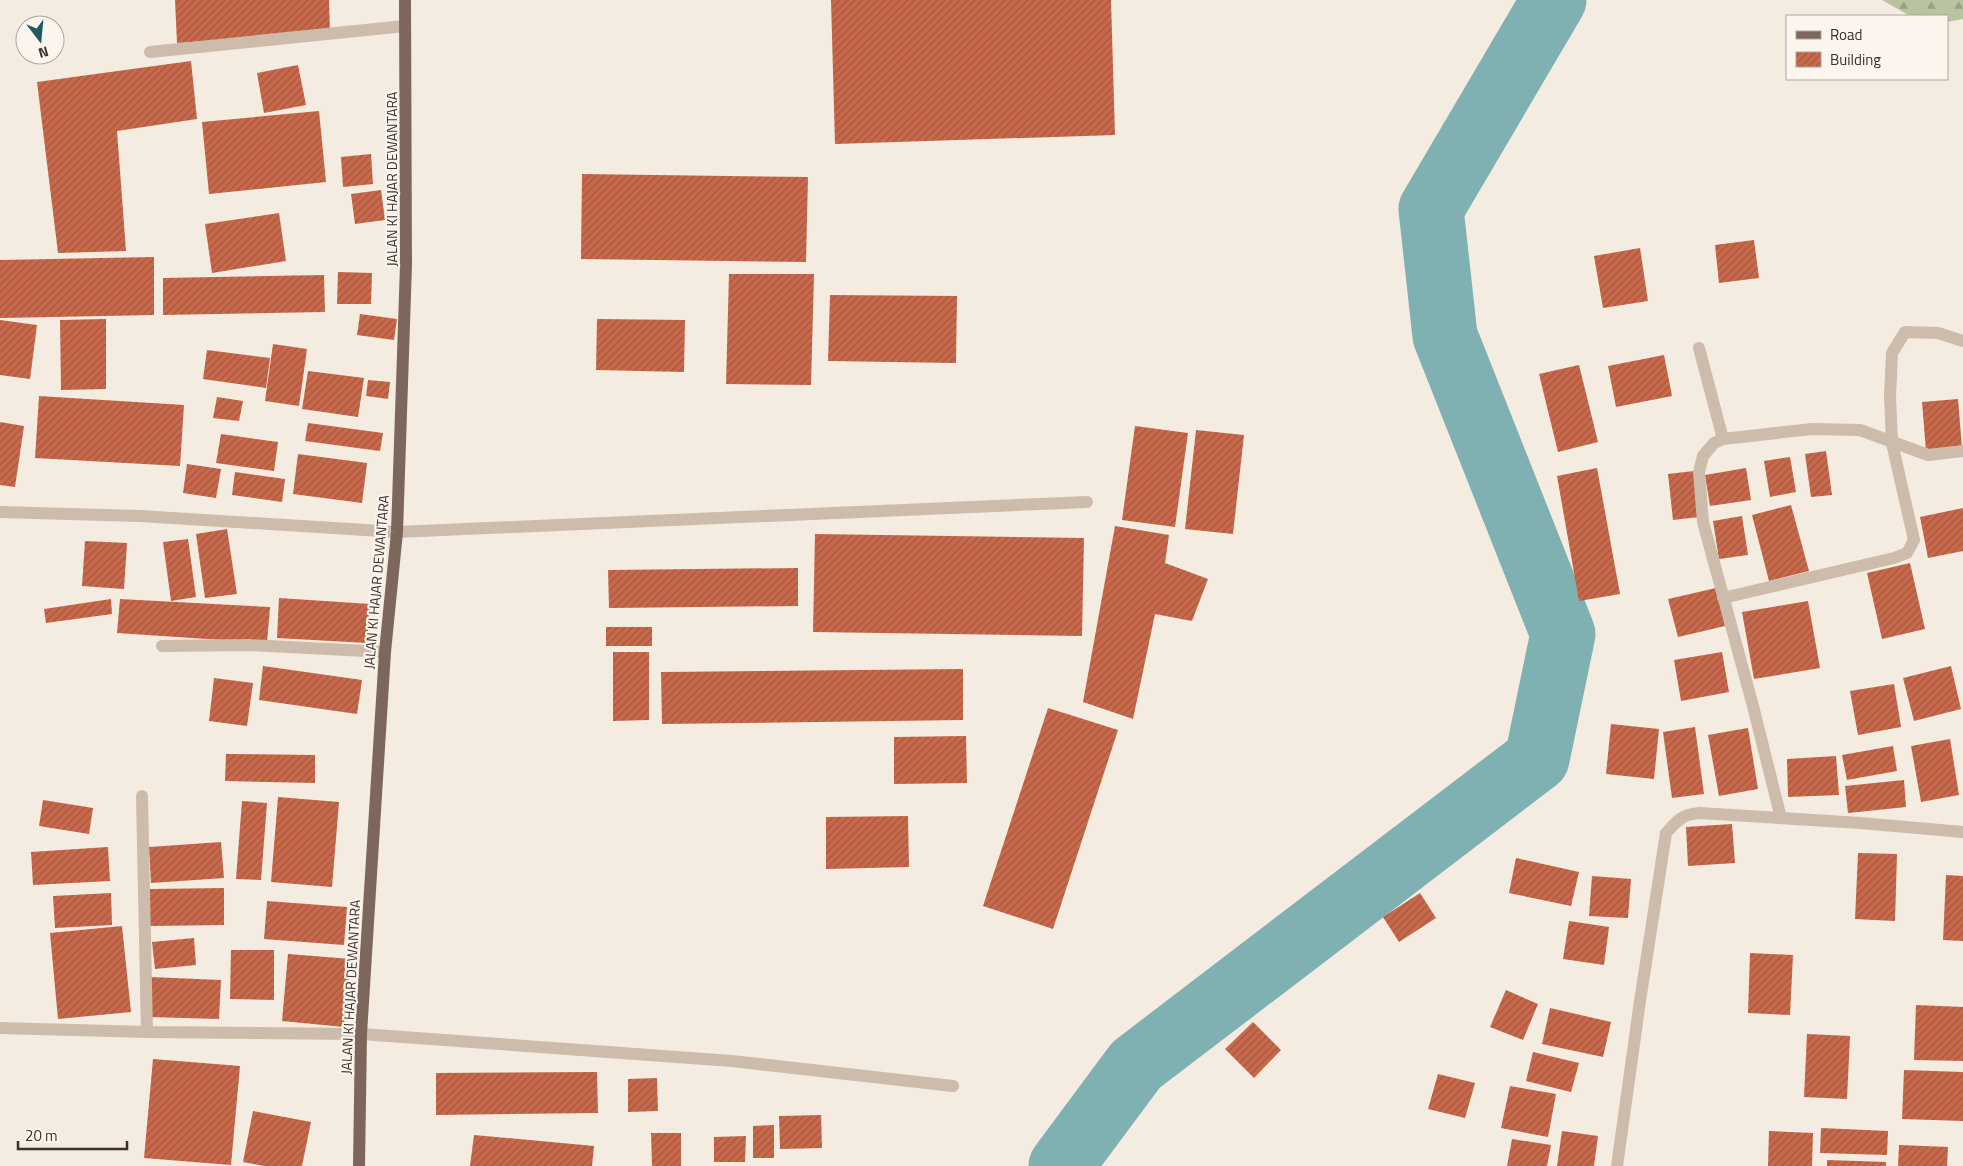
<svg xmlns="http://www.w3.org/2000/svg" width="1963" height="1166" font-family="'Titillium Web',sans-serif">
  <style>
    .forest { fill: url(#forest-firs) }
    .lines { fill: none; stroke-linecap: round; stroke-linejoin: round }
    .river { stroke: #7fb0b2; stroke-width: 65 }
    .building { fill: url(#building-hatch) }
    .minor { stroke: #cdbbac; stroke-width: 12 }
    .major { stroke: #7d675c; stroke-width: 12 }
    .labels { text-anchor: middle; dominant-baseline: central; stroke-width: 4.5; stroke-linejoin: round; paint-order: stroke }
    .street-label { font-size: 14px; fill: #3b302b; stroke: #fbf5ee }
  </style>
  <defs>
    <pattern id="forest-firs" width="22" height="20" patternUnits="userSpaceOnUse" patternTransform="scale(1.25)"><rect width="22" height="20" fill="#b8c4a0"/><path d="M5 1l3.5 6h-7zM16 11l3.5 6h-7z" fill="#97a083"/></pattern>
    <pattern id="building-hatch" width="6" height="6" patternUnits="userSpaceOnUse" patternTransform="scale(1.25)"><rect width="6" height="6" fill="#c8694b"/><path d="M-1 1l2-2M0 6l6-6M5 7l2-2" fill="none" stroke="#a4573f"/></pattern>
  </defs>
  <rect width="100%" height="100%" fill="#f4ebe1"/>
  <path class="forest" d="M1882,0H1963V19L1947,22V16H1910Z"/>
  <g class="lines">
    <path class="river" d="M1061,1166L1136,1065L1537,759L1563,634L1445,336L1431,209L1554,0"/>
  </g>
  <path class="building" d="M175,0H329L330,33L177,43Z
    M831,0H1111L1115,135L835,144Z
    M191,61L197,119L117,131L126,251L58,253L37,82Z
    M298,65L306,105L264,113L257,73Z
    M319,111L326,182L209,194L202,122Z
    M371,154L373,184L343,187L341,157Z
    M582,174L808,177L806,262L581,259Z
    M381,190L385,220L355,224L351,194Z
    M279,213L286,261L212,273L205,224Z
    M1754,240L1759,278L1719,283L1715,245Z
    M1640,248L1648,301L1603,308L1594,256Z
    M154,257V315L0,318V260Z
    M338,272L372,273L371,304H337Z
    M729,274H814L811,385L726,384Z
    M324,275L325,312L163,315V278Z
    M830,295L957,296L956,363L828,361Z
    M360,314L397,319L394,340L357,335Z
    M106,319V389L61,390L60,320Z
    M597,319L685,320L684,372L596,370Z
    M0,320L37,325L30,379L0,375Z
    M273,344L307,349L299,406L265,401Z
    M207,350L270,358L266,388L203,379Z
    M1664,355L1672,396L1616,407L1608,366Z
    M1579,365L1598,442L1558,452L1539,374Z
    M308,371L364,378L358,417L302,409Z
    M368,380L390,382L388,399L366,396Z
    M39,396L184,405L180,466L35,458Z
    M217,397L243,401L239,421L213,418Z
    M1958,399L1962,448L1926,451L1922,402Z
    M0,422L24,426L15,487L0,485Z
    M308,423L383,433L380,451L305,441Z
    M1135,426L1188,433L1175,527L1122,520Z
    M1196,430L1244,435L1233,534L1185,529Z
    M221,434L278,442L274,471L216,463Z
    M1826,451L1832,495L1811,497L1805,454Z
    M298,454L367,463L362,503L293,494Z
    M1790,457L1796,492L1770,497L1764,461Z
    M187,464L221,469L216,498L183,493Z
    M1597,468L1620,594L1579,601L1557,476Z
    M1746,468L1751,500L1710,506L1705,475Z
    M1694,471L1699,517L1673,520L1668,474Z
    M235,472L285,479L282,502L232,495Z
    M1791,505L1809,571L1769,581L1752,515Z
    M1963,508V551L1928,558L1920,517Z
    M1742,516L1748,555L1719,559L1713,521Z
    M1115,526L1169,535L1165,563L1208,579L1192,621L1155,614L1133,719L1083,702Z
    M227,529L237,594L205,598L196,534Z
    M815,534L1084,538L1082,636L813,632Z
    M188,539L196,597L171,601L163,542Z
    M85,541L127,543L124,589L82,586Z
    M1910,563L1925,629L1882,639L1867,573Z
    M798,568V606L609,608L608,570Z
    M1716,588L1725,626L1678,637L1668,599Z
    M279,598L370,604L367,643L277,638Z
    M111,599L112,614L46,623L44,609Z
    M120,599L270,607L267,643L117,633Z
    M1808,601L1820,668L1754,679L1742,612Z
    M606,627H652V646H606Z
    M613,652H649V720L613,721Z
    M1722,652L1729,692L1681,701L1674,660Z
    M263,666L362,680L357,714L259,700Z
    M1951,666L1961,709L1914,721L1903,678Z
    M963,669V720L662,724L661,672Z
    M214,678L253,683L247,726L209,721Z
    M1894,684L1901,727L1858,735L1850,691Z
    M1048,708L1118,730L1053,929L983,906Z
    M1611,724L1659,729L1654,779L1606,774Z
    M1695,727L1704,794L1672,798L1663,732Z
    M1748,728L1758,789L1719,796L1708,735Z
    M966,736L967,783L894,784V737Z
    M1950,739L1959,795L1921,802L1911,746Z
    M1893,746L1897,771L1847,780L1842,755Z
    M226,754L315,755V783L225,781Z
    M1836,756L1839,795L1788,797L1787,759Z
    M1904,780L1906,807L1848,813L1845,786Z
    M278,797L339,802L332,887L271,882Z
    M43,800L93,808L89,834L39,826Z
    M242,801L267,803L261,880L236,879Z
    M908,816L909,867L826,869V817Z
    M1732,824L1735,863L1688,866L1686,827Z
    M221,842L224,878L151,883L149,847Z
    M108,847L110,881L33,885L31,852Z
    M1858,853L1897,854L1895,921L1855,919Z
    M1516,858L1579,872L1571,906L1509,893Z
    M1946,875L1963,876V941L1943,940Z
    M1592,876L1631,879L1628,918L1589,916Z
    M224,888V925L150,926V889Z
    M111,893L112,925L55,928L53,896Z
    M1420,893L1436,918L1399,942L1383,917Z
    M267,901L347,907L344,945L264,939Z
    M1569,921L1609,927L1604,965L1563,959Z
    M122,926L131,1012L58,1019L50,933Z
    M194,938L196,965L155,969L152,942Z
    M231,950H274V1000L230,999Z
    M1750,953L1793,955L1790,1015L1748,1013Z
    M288,954L351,959L344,1027L282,1021Z
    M150,977L221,980L219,1019L149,1017Z
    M1506,990L1538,1004L1523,1040L1490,1027Z
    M1916,1005L1963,1007V1061L1914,1060Z
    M1550,1008L1611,1022L1603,1057L1542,1044Z
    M1253,1022L1281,1050L1254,1078L1225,1049Z
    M1807,1034L1850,1036L1847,1099L1804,1097Z
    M1533,1052L1579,1063L1571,1092L1526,1081Z
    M153,1059L240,1066L231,1165L144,1158Z
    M1904,1070L1963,1072V1121L1902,1119Z
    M597,1072L598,1113L436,1115V1073Z
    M1438,1074L1475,1083L1465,1118L1428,1109Z
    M657,1078L658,1111L628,1112V1079Z
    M1510,1086L1556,1094L1548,1137L1501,1128Z
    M253,1111L311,1122L302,1166H264L243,1162Z
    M821,1115L822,1148L780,1149L779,1116Z
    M774,1125V1158H753V1126Z
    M1821,1128L1888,1131L1887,1155L1820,1153Z
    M1562,1131L1598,1136L1594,1166H1557Z
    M1769,1131L1813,1133L1812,1166H1768Z
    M651,1133H681V1166H652Z
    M474,1135L594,1146L592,1166H470Z
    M746,1136L745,1162H714V1137Z
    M1512,1139L1551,1145L1547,1166H1507Z
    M1899,1145L1948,1147L1947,1166H1898Z
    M1827,1160L1886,1162V1166H1827Z"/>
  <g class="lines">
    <path class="minor" d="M150,52L405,26
      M1699,348L1723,439
      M0,512L140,516L397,532L1087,502
      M1723,598L1894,558L1907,553L1914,540L1892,443L1890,397L1892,353L1905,332L1938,333L1963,341
      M162,646L248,645L385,652
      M142,796L147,1032
      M1781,818L1753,706L1703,522L1699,472L1703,456L1714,443L1723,439L1812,429L1860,430L1928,455L1963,451
      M0,1028L147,1032L361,1034L732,1061L953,1086
      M1617,1166L1640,1001L1666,833C1677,821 1682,814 1700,813L1860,823L1963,832"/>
    <path class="major" d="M359,1166L361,1034L385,652L397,532L406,265L405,0"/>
  </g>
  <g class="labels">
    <g class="street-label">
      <text transform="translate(391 179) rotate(-90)">JALAN KI HAJAR DEWANTARA</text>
      <text transform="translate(376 582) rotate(-85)">JALAN KI HAJAR DEWANTARA</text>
      <text transform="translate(350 987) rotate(-87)">JALAN KI HAJAR DEWANTARA</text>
    </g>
  </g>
  <rect x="1786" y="15" width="162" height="65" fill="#fbf5ee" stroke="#aea6a0"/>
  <rect x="1796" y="31" width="25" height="8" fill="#7d675c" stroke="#aea6a0"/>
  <text x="1830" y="40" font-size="15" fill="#3b302b">Road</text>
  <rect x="1796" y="52" width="25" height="15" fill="url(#building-hatch)" stroke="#aea6a0"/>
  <text x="1830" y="65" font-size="15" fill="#3b302b">Building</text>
  <g transform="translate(40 40) rotate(164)"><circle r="24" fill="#fbf5ee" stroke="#aea6a0"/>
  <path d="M0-4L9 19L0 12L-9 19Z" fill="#1f5a5e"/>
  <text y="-8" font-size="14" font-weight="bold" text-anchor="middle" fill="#3b302b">N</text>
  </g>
  <path d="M18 1141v8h109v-8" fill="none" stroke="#3b302b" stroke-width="2.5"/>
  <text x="25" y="1141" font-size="15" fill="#3b302b" stroke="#fbf5ee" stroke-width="4" paint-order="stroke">20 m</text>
</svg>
